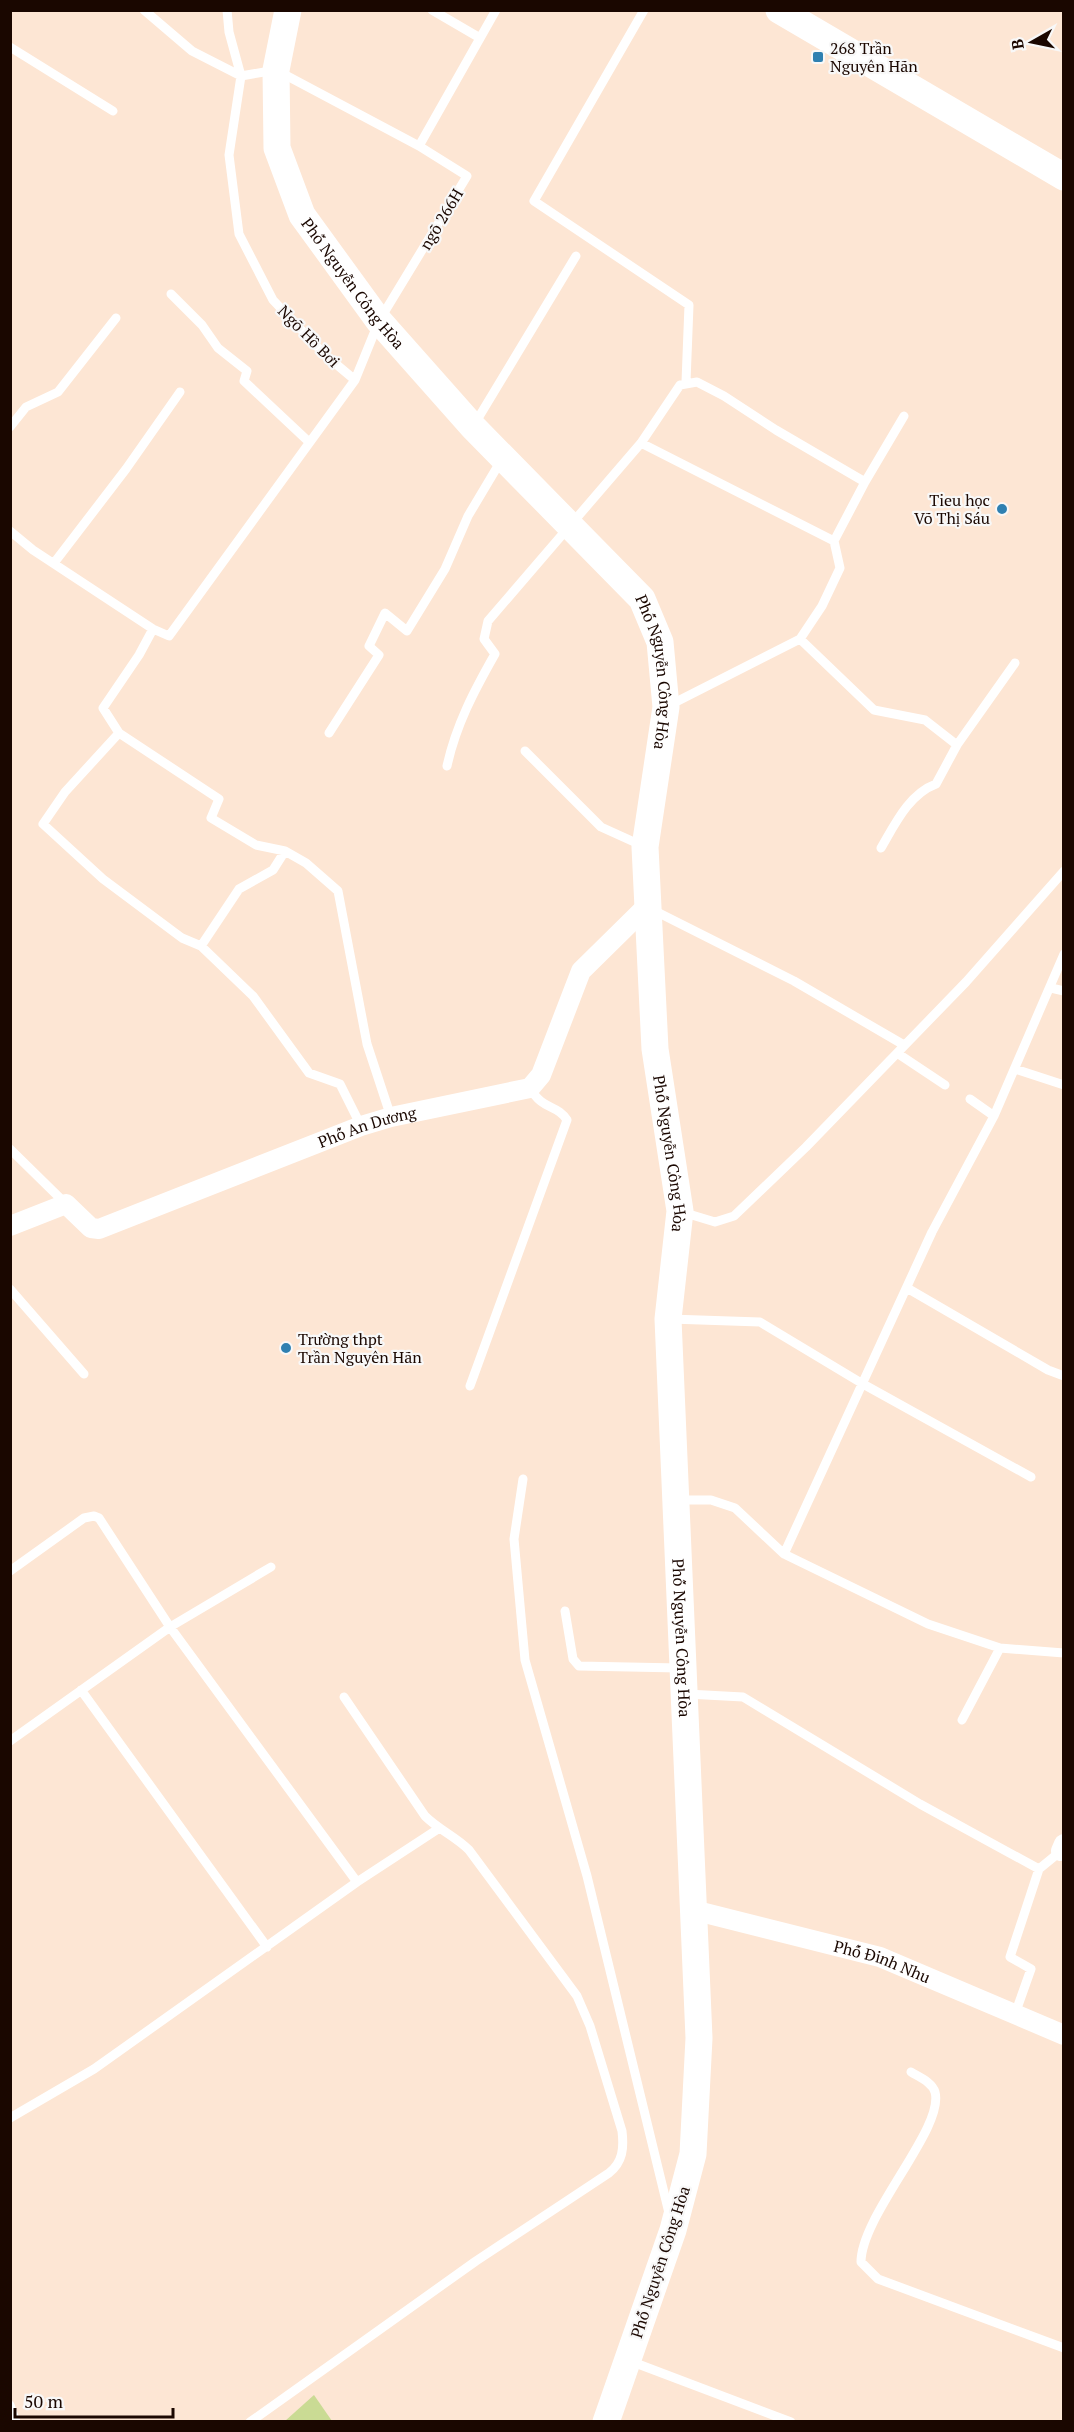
<svg xmlns="http://www.w3.org/2000/svg" width="1074" height="2432" font-family="'PT Serif',serif">
  <style>
    .water { fill: #cadb94 }
    .lines { fill: none; stroke-linecap: round; stroke-linejoin: round }
    .lane { stroke: #fff; stroke-width: 9 }
    .street { stroke: #fff; stroke-width: 20 }
    .secondary { stroke: #fff; stroke-width: 27 }
    .poi-dot { fill: #2f80b1; stroke: #f8f8f8; stroke-width: 2 }
    .labels { text-anchor: middle; dominant-baseline: central; stroke-width: 4.5; stroke-linejoin: round; paint-order: stroke }
    .poi-label { font-size: 16px; fill: #1a0700; stroke: #f8f8f8; text-anchor: start }
    .street-label { font-size: 16px; fill: #1a0700; stroke: #f8f8f8 }
  </style>
  <rect width="100%" height="100%" fill="#fde6d4"/>
  <path class="water" d="M314,2395L332,2421H285Z"/>
  <g class="lines">
    <path class="lane" d="M144,10L192,51L241,76L276,70L419,146
      M227,10L229,32L241,76L229,155L239,234L273,300L324,354L355,380
      M432,10L480,38
      M644,10L534,201L689,305L686,382
      M10,47L113,111
      M171,294L202,325L218,348L247,371L244,381L309,442
      M474,425L576,256
      M10,427L26,407L58,392L116,318
      M641,443L834,541
      M10,531L33,550L153,629L169,636L355,380L379,321L467,176L419,146L496,10
      M54,563L126,469L180,392
      M153,629L139,655L103,708L119,733L219,799L211,818L256,845L285,851L306,863L338,891L367,1044L391,1117
      M800,639L822,606L840,568L834,541L865,482L904,416
      M668,706L800,639L874,710L925,720L957,745
      M119,733L65,792L43,824L103,879L182,938L201,946L239,889L273,870L285,851
      M329,733L379,655L369,646L385,613L407,631L445,569L468,516L502,459
      M525,751L601,827L643,846
      M447,766C456,725 474,691 495,654L484,639L488,621L641,443L680,385L697,382L724,396L776,430L865,482
      M881,848C895,824 909,794 936,784L957,745L1015,663
      M651,909L794,981L904,1045
      M201,946L253,996L309,1073L340,1084L361,1126
      M1051,988L1064,991
      M897,1053L945,1085
      M1015,1069L1064,1085
      M970,1099L994,1116
      M10,1149L66,1204
      M682,1212L715,1222L734,1216L806,1147L966,982L1064,871
      M907,1288L1048,1370L1064,1376
      M10,1289L84,1374
      M670,1319L760,1322L863,1384L1031,1477
      M470,1386L567,1120C557,1104 543,1111 530,1088
      M523,1479L514,1539L525,1660L587,1876L669,2213
      M679,1500H711L735,1508L784,1554L932,1232L994,1116L1064,954
      M784,1554L928,1624L1000,1648L1064,1653
      M10,1571L84,1518L94,1516L99,1518L170,1627L357,1882
      M565,1611L573,1659L579,1666L679,1668
      M81,1690L267,1947
      M687,1694L743,1697L920,1804L1039,1869L1061,1851
      M962,1720L1000,1648
      M10,1741L170,1627L271,1567
      M1015,2014L1031,1969L1010,1957L1039,1869
      M911,2072C919,2077 932,2082 935,2092C945,2128 861,2215 861,2262L878,2279L1064,2348
      M10,2118L94,2069L357,1882L438,1829
      M630,2361L791,2422
      M10,2405L16,2422
      M250,2422L476,2261L609,2173C623,2162 624,2148 622,2131L590,2026L577,1996L469,1850C455,1836 439,1830 425,1816L344,1697"/>
    <g class="street">
      <path id="s1" d="M10,1226L66,1204L91,1228L99,1229L361,1126L391,1117L530,1088L541,1075L581,971L646,907"/>
      <path d="M1061,1851L1064,1844"/>
      <path id="s2" d="M693,1910L880,1957L1064,2035"/>
    </g>
    <g class="secondary">
      <path id="s3" d="M288,10L276,70L277,148L302,215L379,321L473,427L642,599L660,642L666,707L645,847L655,1049L680,1211L668,1319L699,2038L693,2154L673,2230L606,2422"/>
      <path d="M779,10L1064,177"/>
    </g>
  </g>
  <g class="poi-dot">
    <rect x="812" y="51" width="12" height="12" rx="3"/>
    <circle cx="1002" cy="509" r="6"/>
    <circle cx="286" cy="1348" r="6"/>
  </g>
  <g class="labels">
    <g class="poi-label">
      <text x="830" y="48">268 Trần<tspan x="830" dy="18">Nguyên Hãn</tspan></text>
      <text x="990" y="500" text-anchor="end">Tieu học<tspan x="990" dy="18">Võ Thị Sáu</tspan></text>
      <text x="298" y="1339">Trường thpt<tspan x="298" dy="18">Trần Nguyên Hãn</tspan></text>
    </g>
    <g class="street-label">
      <text transform="translate(441 219) rotate(-59)">ngõ 266H</text>
      <text stroke="none"><textPath href="#s3" startOffset="296">Phố Nguyễn Công Hòa</textPath></text>
      <text transform="translate(309 336) rotate(45)">Ngõ Hồ Bơi</text>
      <text stroke="none"><textPath href="#s3" startOffset="800">Phố Nguyễn Công Hòa</textPath></text>
      <text stroke="none"><textPath href="#s1" startOffset="390">Phố An Dương</textPath></text>
      <text stroke="none"><textPath href="#s3" startOffset="1286">Phố Nguyễn Công Hòa</textPath></text>
      <text stroke="none"><textPath href="#s3" startOffset="1772">Phố Nguyễn Công Hòa</textPath></text>
      <text stroke="none"><textPath href="#s2" startOffset="196">Phố Đinh Nhu</textPath></text>
      <text transform="translate(660 2262) rotate(-72)">Phố Nguyễn Công Hòa</text>
    </g>
  </g>
  <rect width="1074" height="2432" fill="none" stroke="#1a0700" stroke-width="24"/>
  <g transform="translate(1032 42) rotate(261)" stroke="#f8f8f8" stroke-width="4.5" paint-order="stroke">
  <path d="M0-4.5L10 22L0 15L-10 22Z" fill="#1a0700"/>
  <text y="-9" font-size="16" font-weight="bold" text-anchor="middle" fill="#1a0700">B</text>
  </g>
  <path d="M15 2408v9h158v-9" fill="none" stroke="#1a0700" stroke-width="3"/>
  <text x="24" y="2408" font-size="18" fill="#1a0700" stroke="#f8f8f8" stroke-width="4.5" paint-order="stroke">50 m</text>
</svg>
